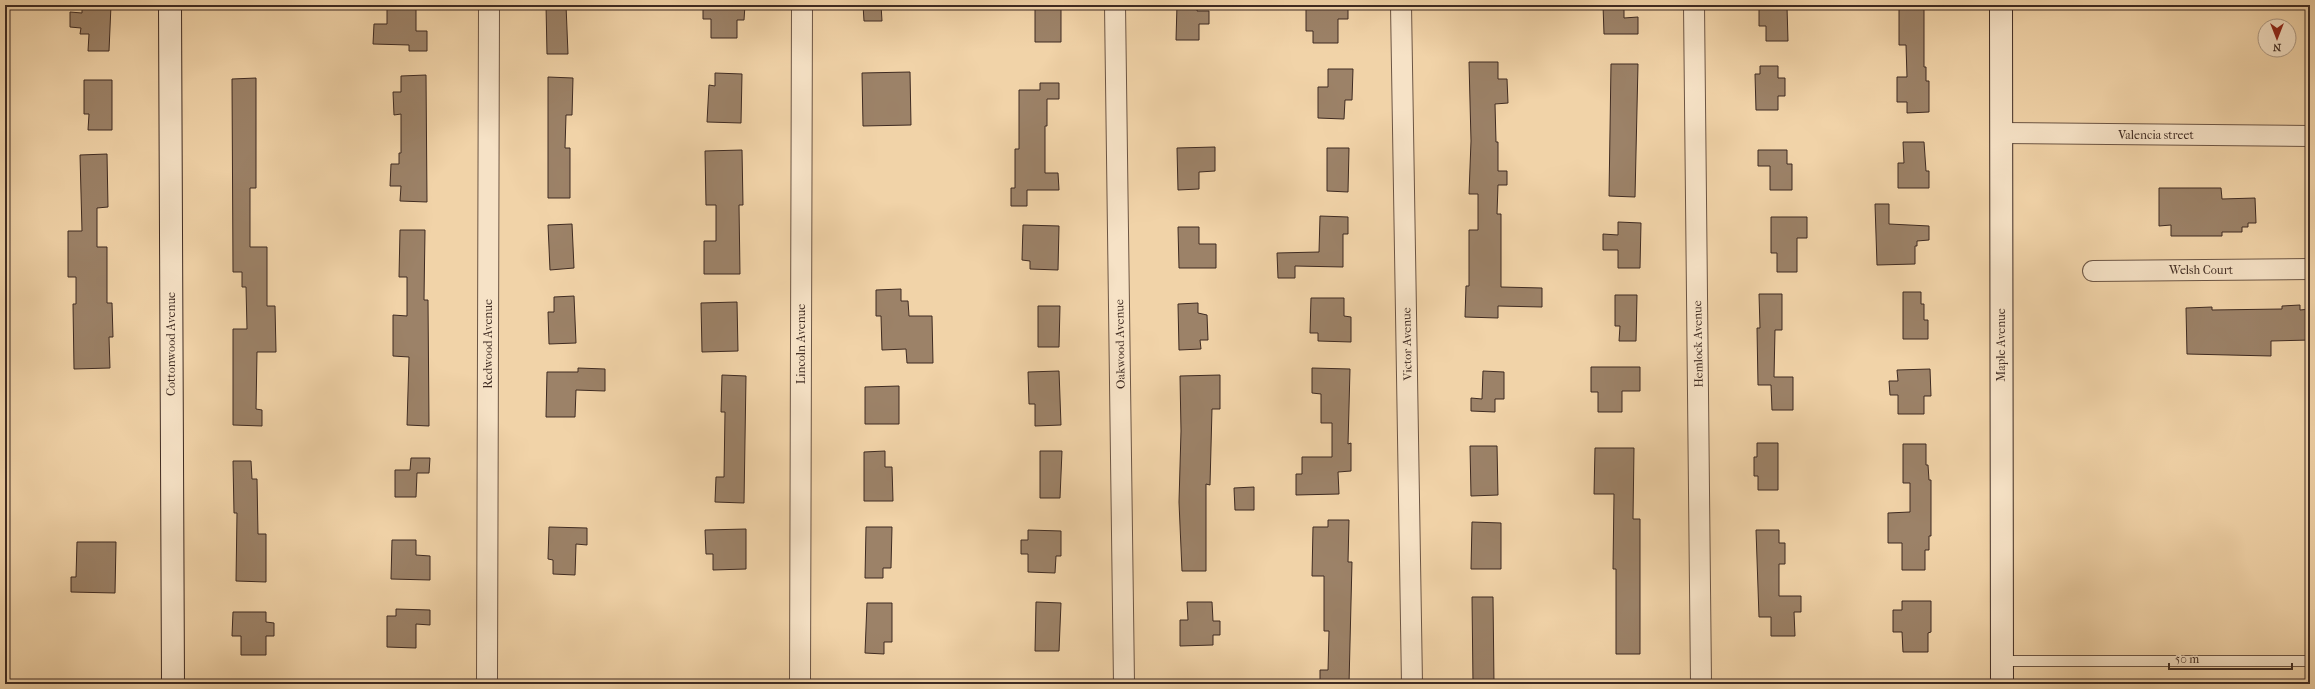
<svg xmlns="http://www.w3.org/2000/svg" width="2315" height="689" font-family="'IM FELL French Canon',serif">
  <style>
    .building { fill: #9c8268; stroke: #3f2b22 }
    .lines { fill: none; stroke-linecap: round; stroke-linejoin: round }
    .lane-casing { stroke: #6c5544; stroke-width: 12 }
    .street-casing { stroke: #6c5544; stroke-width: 22 }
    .secondary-casing { stroke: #3f2b22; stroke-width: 24 }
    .lane { stroke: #f6e2c6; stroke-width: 10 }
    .street { stroke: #f6e2c6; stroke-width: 20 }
    .secondary { stroke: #f6e2c6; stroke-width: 22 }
    .labels { text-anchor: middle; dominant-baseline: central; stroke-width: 3; stroke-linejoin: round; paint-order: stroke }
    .street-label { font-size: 12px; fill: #3f2b22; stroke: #f6e2c6 }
  </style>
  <rect width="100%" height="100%" fill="#f1d3a8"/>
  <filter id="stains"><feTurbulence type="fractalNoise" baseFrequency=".005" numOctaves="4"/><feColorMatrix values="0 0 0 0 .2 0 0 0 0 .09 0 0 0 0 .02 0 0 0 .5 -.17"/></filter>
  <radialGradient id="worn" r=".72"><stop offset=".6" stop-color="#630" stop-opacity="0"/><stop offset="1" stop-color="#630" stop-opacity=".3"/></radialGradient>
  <path class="building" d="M82,5H111L109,51H88L89,34H80L81,28L70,27V12L82,13Z
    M387,5H416V31H427V51H409V45L373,44L374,24H387Z
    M546,5H566L568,54H547Z
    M703,5H745L744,20H737V38H711V19H703Z
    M863,5H881L882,21H864Z
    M1035,5H1061V42H1035Z
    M1177,5H1198L1197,11H1209V24H1199V40H1176Z
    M1306,5H1348V19H1338V43H1313V31H1306Z
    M1603,5H1624V18L1638,17V34H1604Z
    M1759,5L1787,7L1788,41H1766V26H1759Z
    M1899,5H1924V67H1926V81H1929V112L1907,113V102H1897V77H1907L1906,45H1899Z
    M1469,62H1498V79H1507L1508,103L1495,104L1496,142H1498V171H1507V185H1498L1497,214H1501V287L1542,288V307L1498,306V318L1465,317L1466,286H1469V230H1478V194H1469L1471,141Z
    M1611,64H1638L1635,197L1609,196Z
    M1760,66H1778V78H1785V96H1778V110H1756L1755,74H1760Z
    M1328,69H1353L1352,100H1345L1344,119L1318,118V87H1328Z
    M910,72L911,125L863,126L862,73Z
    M715,73L742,74L741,123L707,122L709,85L715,86Z
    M426,75L427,202L400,201L401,186H390L391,164H399V153H401V114L394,115L393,92H401V76Z
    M548,77L573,78L572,115H566L565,148H570V198H548Z
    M256,78V188H250V247H267V306H275L276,352H257L256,409L262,410V426L233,425V329H247L246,287H242V272H233L232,79Z
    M84,80H112V130H88L89,114H84Z
    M1040,83H1059V99H1047V126H1045V173H1058L1059,190H1027V206H1011V188H1015V149H1019V90H1040Z
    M1903,142H1924L1926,171H1929V188H1898V163H1904Z
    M1215,147V171L1199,172V189L1178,190L1177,148Z
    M1327,148H1349L1348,192L1327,191Z
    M742,150L743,205H739L740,274H704V241H716V205H706L705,151Z
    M1758,150H1787V164H1792V190H1770V166H1758Z
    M107,154L108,207L97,208V247H107V303H112L113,337H109L110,368L74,369L73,304H76V277H68V231H82L80,155Z
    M2159,188H2221L2222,199L2255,198L2256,223H2248V227H2242V232H2222V236H2171V225L2159,226Z
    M1875,204H1889V224L1929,226V240L1917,241V246H1915V264L1877,265Z
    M1320,216L1348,217V234H1343V267L1295,266V278H1278L1277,253L1319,252Z
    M1771,217H1807V238H1797V272H1777V253H1771Z
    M1618,222L1641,223L1640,268H1618V250H1603V234L1618,235Z
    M572,224L574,268L550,270L548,225Z
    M1023,225L1059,226L1058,270L1030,269V261L1022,260Z
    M1178,227H1199V244H1216V268H1179Z
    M400,230H425L424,300H428L429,426L407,425L409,357L393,356V315L407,316V277H399Z
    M901,289V301H908L909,316H932L933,363H907L906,349L882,350L881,316H876V290Z
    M1903,292H1921V304H1924V320H1928V339H1903Z
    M1759,294H1782V330H1775L1774,377H1793V410H1772L1771,385H1758L1757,328H1760Z
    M1615,295H1637L1636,341H1619L1620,326H1615Z
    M574,296L576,343L549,344L548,312H554V297Z
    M1311,298H1344V316L1351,317V342L1318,341V333H1310Z
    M737,302L738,351L702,352L701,303Z
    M1198,303V313L1207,315L1208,340H1200L1201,349L1179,350L1178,304Z
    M2300,305V310L2310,309V340L2271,341V356L2187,354L2186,308L2212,307V310L2282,309V306Z
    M1038,306H1060L1059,347H1038Z
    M1591,367H1640V391H1622V412H1598V392H1591Z
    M578,368L605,369V391L576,390L575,417H546L547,372H578Z
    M1312,368L1350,369L1348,444L1351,443V471L1338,472L1339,494L1296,495V474H1302V457H1332V423H1321V394L1312,393Z
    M1930,369L1931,396H1924V414H1898V395H1890L1889,381H1898L1897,370Z
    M1059,371L1061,425L1035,426V404H1029L1028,372Z
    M1483,371L1504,372V399H1495V412L1471,411V398L1482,399Z
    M722,375L746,376L744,503L715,502L716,477H724L725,412H721Z
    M1220,375V409H1212L1210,485L1206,484V571H1182L1179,502L1181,431L1180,376Z
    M899,386V424H865V387Z
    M1757,443H1778V490H1758V476H1754V457H1757Z
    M1903,444H1926V465H1928L1929,480H1931V536H1929V550H1925V570H1902V543H1888V513L1910,512V483H1903Z
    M1470,446H1497L1498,495L1471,496Z
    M1595,448H1634L1633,519H1640V654H1616V569H1613L1614,494H1594Z
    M885,451V467H892L893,501H864V452Z
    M1040,451H1062L1060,498H1040Z
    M411,458H430L429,473H417L416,497H395V470H410Z
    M233,461H251L252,479H257L258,534H266V582L236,581L237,513H234Z
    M1254,487V510H1235L1234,488Z
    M1328,520H1349L1348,562H1352L1349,684H1320V670H1328L1329,631H1324V576H1312L1313,527H1328Z
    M1472,522L1501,523V569H1471Z
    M549,527L587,528V545L576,544L575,575L553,574V560L548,559Z
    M866,527H892L891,568H883V578H865Z
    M746,529V569L713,570V554H706L705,530Z
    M1028,530L1061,531V556H1056L1055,573L1028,572V554H1021V540H1028Z
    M1756,530H1779V543H1785V564H1779V596H1801V612H1794L1795,636H1771V617H1759Z
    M392,540H416V555L430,556V580L391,579Z
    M77,542H116L115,593L71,592V577H76Z
    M1472,597H1493L1494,684H1473Z
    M1902,601H1931V632L1928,633V652H1903L1902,632H1893V610H1902Z
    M1036,602L1061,603L1059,651H1035Z
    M1187,602H1212L1213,621H1220V635H1213V645L1180,646V620H1188Z
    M867,603H892V642H884V654L865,653Z
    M396,609L430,610V625L416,624V648L387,647V616H396Z
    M233,612H266V622L274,623V636H266V655H241V636H232Z"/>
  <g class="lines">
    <defs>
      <path id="lane" d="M2002,661H2310"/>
      <path id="street" d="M1115,5L1124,684
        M1401,5L1412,684
        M1694,5L1701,684
        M2001,133L2310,136
        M2093,271L2310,269
        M487,684L489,5
        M800,684L802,5"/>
      <path id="secondary" d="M170,5L173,684
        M2001,5L2002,684"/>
    </defs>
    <use href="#lane" class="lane-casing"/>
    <use href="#street" class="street-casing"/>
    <use href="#secondary" class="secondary-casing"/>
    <use href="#lane" class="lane"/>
    <use href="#street" class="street"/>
    <use href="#secondary" class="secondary"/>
  </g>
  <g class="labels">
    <g class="street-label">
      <text x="2156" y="135">Valencia street</text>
      <text x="2201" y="270">Welsh Court</text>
      <text transform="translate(171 344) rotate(-90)">Cottonwood Avenue</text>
      <text transform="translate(488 344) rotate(-90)">Redwood Avenue</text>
      <text transform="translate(801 344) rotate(-90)">Lincoln Avenue</text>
      <text transform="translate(1120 344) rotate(-91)">Oakwood Avenue</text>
      <text transform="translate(1407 344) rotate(-91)">Victor Avenue</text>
      <text transform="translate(1698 344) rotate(-91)">Hemlock Avenue</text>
      <text transform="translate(2001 345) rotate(-90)">Maple Avenue</text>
    </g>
  </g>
  <rect width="2315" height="689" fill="none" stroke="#f1d3a8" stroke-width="20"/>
  <rect x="6" y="6" width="2303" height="677" fill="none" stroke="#3f2b22" stroke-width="2"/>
  <rect x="10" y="10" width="2295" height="669" fill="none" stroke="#3f2b22"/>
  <g transform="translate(2277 38) rotate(180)"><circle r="19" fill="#f6e2c6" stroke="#ad9984"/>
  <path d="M0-3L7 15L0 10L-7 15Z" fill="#8f2418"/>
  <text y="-6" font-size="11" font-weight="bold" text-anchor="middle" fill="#3f2b22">N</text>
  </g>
  <path d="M2169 663v6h123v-6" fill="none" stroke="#3f2b22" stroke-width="2"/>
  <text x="2175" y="663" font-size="12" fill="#3f2b22" stroke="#f6e2c6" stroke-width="3" paint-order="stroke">50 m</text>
  <rect width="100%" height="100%" filter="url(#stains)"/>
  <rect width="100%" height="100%" fill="url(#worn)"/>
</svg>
